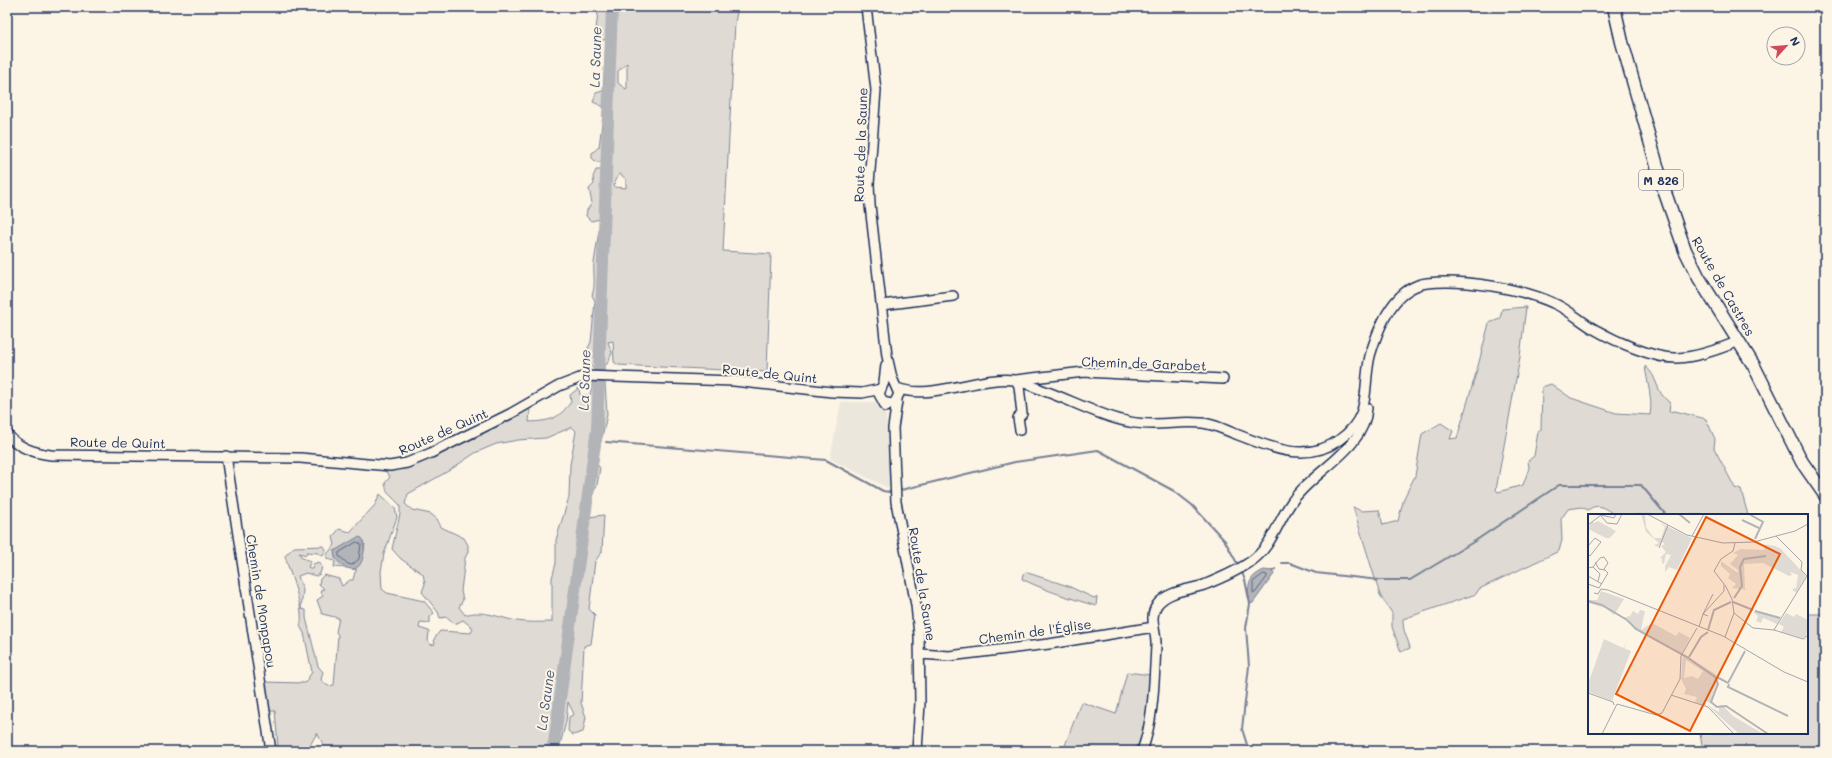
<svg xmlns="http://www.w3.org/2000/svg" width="1832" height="758" font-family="Mali,sans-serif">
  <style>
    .built { fill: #ece7dc }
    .green { fill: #dfdbd4; stroke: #7d8599; fill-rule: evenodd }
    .water { fill: #b2b4b8; stroke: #767f94 }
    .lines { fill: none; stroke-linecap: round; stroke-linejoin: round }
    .shore { stroke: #576482; stroke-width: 1 }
    .stream { stroke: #767f94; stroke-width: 2 }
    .river { stroke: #b2b4b8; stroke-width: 12 }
    .minor-casing { stroke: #1b2f5e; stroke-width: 12 }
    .major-casing { stroke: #1b2f5e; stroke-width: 15 }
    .minor { stroke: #fcf5e5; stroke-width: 9 }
    .major { stroke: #fcf5e5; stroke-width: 12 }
    .labels { text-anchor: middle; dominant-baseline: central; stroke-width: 4; stroke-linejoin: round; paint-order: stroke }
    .shield { fill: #fcf5e5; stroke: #5e6a86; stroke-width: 1 }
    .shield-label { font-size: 12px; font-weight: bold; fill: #1b2f5e }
    .street-label { font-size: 13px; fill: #1b2f5e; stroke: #fcf5e5 }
    .water-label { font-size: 14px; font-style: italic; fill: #485779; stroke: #fcf5e5 }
    .inset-river { fill: none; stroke: #b2b4b8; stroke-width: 2 }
    .inset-road { fill: none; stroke: #a2a6af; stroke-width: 1 }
    .view { fill: #e8590c; fill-opacity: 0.15; stroke: #e8590c; stroke-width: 2 }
    .inset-edge { fill: none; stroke: #1b2f5e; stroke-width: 2 }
  </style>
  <rect width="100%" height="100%" fill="#fcf5e5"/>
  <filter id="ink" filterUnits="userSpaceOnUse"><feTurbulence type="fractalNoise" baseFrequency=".025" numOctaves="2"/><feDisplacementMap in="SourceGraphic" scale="8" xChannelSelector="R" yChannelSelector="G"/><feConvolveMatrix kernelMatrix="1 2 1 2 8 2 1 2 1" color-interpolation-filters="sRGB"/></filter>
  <g filter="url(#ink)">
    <path class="built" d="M841,402H876L886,414L890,489L830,459Z"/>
    <path class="green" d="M595,7H721L725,11L726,7H736L737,12L735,23L723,251L771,254L767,372L618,365L614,362L613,341L608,342L612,353L607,364L595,371L590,365L591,353L588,348L591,342L595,301L592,295C596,286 593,273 594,263C596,248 599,234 600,219L591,221L586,216L587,210L592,203L589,189L594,184L593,177L596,170H601L602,162H596L592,158V153L599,147L604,107L593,102L596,93L603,91L606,39L601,41L595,37L598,13ZM627,63V88L626,89L618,83V71ZM620,174L626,179V188L614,187L615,180Z
      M1526,307L1520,357L1496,490L1498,492L1523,485L1529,468L1528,461L1534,456L1538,432L1541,430L1542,387L1551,384L1571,398L1616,413L1650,415C1653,398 1647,383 1645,366C1659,377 1654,391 1670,403L1669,412L1675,411L1706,419L1715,439L1714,448L1735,488L1741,490L1748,515H1615C1606,509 1598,502 1588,510L1582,507L1568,509L1561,519L1562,540L1559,551L1479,589L1476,594L1403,619C1403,634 1407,635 1410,648L1401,652L1392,627V613L1380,595L1353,507L1361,511L1379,510L1383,525L1398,521L1404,498L1415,476L1422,434L1441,423L1453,431L1450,439L1457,438L1478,366L1489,323L1500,319L1502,309Z
      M593,380L605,383L607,415L596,463L600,468L597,485L590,499L588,517L604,515L602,552L595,561L589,609L595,615L591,644L584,646L581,703L586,717L583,732L573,735L568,731L569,717L574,714L568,702L566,722L559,749L569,751H318L323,744L317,733L309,747V751H275V747L278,746L275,711H265L261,682L305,683L312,672L304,633L300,626C306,611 289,572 285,556L294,547L324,546L326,550L323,556L318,553L307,552L306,555L299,553L302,558L311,561L308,567L312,569L313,564L319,562L322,567L320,574L316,576L306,573L298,576L303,590L301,609L306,610V618L318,666L323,672L321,680L328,686L334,685L338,635L336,632L339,618L322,614L317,600L323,596L320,590L324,589L319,584L320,579L324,575L339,579L342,586L350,580H353L355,572L357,570L352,569C363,563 363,555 365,544L335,558L346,568L334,567L335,561L327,559V554L335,545L333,537L339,529L350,532L375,505L380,494L395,508L397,517L384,554L381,572L382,589L387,593L424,601L434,613L430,617V623L420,622L419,628L429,631L428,641L431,645L435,644L434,639L440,631L471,633L473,628L463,620L455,624L447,617L440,618L438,612L422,592L425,584L423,574L401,559L392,549L400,514V505L387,492L385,483L390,477L386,472L389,468L407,467L482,435L487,427L500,424L528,408L530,411L529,422C551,421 558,419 571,402L570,395L579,388L580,395H590ZM572,427L576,431L570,465L569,497L556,540V563L552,578V622C541,622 528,623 517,621C500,618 482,609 465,615L459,607L463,600L461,591L465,558L468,552V545L464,538L441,527L437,519L431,514L412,510L405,504L408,494L450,470L475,453L496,444L518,440L546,438Z
      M1025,572L1068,586L1094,598L1097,597L1096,606C1070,598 1046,591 1022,579L1023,574Z
      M1825,609V751H1703L1700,733H1807V614H1821Z
      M1127,672L1150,675V708L1146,727L1143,726L1142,729L1146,731L1141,747L1136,745L1134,751H1063L1081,702L1116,714Z"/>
    <path class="water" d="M358,537L362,538C367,548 363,575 347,568C342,567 338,561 335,558L334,551Z
      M1264,570L1272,571L1274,574L1253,603L1250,604C1247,588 1247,577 1264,570Z"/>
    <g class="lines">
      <path class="shore" d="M357,542L361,544L359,559L352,565L348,564L339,556V553Z
        M1264,574L1267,575V577L1255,593H1253V582Z"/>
      <path class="stream" d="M595,441H598
        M606,442L826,460L883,491L889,492
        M901,490L1015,462L1098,450L1174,491L1192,505L1225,541L1238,565
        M1282,563H1290L1316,573L1379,580H1410L1475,541L1559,485H1641L1666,515
        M1241,570L1245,580L1250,604L1246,628L1249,666L1242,729L1249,751
        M1272,571L1276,569
        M553,746L555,751"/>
      <path class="river" d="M550,751L554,743L597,429L612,7"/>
      <defs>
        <path id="minor" d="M866,7L876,90L869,184L870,205L887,356L892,378L899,394L895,402L891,404L884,402
          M882,305L953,296
          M886,365L884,382L879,394L886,407
          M897,388C930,401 978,376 1014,380C1024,382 1033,386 1042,390C1071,400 1099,416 1130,422C1157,428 1183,419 1208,424C1218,426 1227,431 1236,434C1269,447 1306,464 1339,440C1373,416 1362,390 1370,356C1378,328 1394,287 1427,283C1463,279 1520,288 1553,303C1568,309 1580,321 1594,329C1615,341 1654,359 1677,358C1698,357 1720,349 1739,341
          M897,401L893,428L896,502L916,605L919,635L920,703L917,751
          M1020,430L1018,418L1022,414L1019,386L1016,380L1084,372L1223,379
          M7,434C18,448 34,453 51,455L300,458L390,466L407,463L431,453L510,414L559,386L585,376L734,381L832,392L862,393L881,389
          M226,456L271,751
          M920,654L949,656L1049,644L1154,627
          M1142,751C1154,718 1154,681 1156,646C1157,632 1148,618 1157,605C1167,591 1189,590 1204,585C1219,579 1236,572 1250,562C1271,548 1277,523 1291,503C1312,471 1365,450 1367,408"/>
        <path id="major" d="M1614,7L1622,42L1663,187L1685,250L1699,278L1754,366L1802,462L1825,495"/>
      </defs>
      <use href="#minor" class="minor-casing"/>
      <use href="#major" class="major-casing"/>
      <use href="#minor" class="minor"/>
      <use href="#major" class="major"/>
    </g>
  </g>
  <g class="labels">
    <rect class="shield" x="1639" y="170" width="44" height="20" rx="3"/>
    <g class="shield-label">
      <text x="1661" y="180">M 826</text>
    </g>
    <g class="street-label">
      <text transform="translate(860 145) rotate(-88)">Route de la Saune</text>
      <text transform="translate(1724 286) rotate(60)">Route de Castres</text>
      <text transform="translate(1144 363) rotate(2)">Chemin de Garabet</text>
      <text transform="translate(770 373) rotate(6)">Route de Quint</text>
      <text transform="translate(443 431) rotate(-24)">Route de Quint</text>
      <text transform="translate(118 442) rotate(1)">Route de Quint</text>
      <text transform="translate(923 584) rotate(81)">Route de la Saune</text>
      <text transform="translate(262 601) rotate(81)">Chemin de Monpapou</text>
      <text transform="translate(1035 631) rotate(-8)">Chemin de l'Église</text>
    </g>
    <g class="water-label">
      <text transform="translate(595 57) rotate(-88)">La Saune</text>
      <text transform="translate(584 380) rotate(-88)">La Saune</text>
      <text transform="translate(545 700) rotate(-82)">La Saune</text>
    </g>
  </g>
  <g transform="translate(1588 514)">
    <rect width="220" height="220" fill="#fcf5e5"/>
    <path d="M53,0H57L58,13L66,24H73L77,13L72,9L104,24L89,56L81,53L77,58V52L83,41L78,40L76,50L74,49V45L72,44L78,38L73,32L77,30L74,28L70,33L66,31L71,29L58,18ZM4,7L6,9L10,7L28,17L22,24H18L0,15ZM174,30L187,32L193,35L218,62L208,79L204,75L208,74L210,61L202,58L204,61L201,62L175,49L156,50L157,75L160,76L144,74L148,70L140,64L142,60L133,52V47L150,59V56L142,50L150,41L145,39L153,35L176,36L177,30ZM13,77L36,85L26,101L17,94L0,89V86H9ZM52,96L57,97L53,116L64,109L88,122L91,118L102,124L93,141L46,115L40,105L35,104L42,102L45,97L50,100ZM167,96L193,103L189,110L175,104L173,109L168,107L170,102L166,99ZM198,99L206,103L208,100L220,106L218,126H214L218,125V123L214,124L193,118L196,113L191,110ZM16,125L35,134L40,127L36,134L43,137L24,187L0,178V170ZM95,140L126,159L131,164L124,189L129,192L134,191L145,202L175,220H151L119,191L131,198V194L118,187V192L107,188L109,183L96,180L98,175L93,165ZM98,146L115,157L110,165L104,162L96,164Z" fill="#dfdbd4" fill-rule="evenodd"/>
    <path class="inset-river" d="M91,0L102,9M161,0L175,8L167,25M154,6L171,14M146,84L154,72L152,53L156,45L178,42M0,87L14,91L39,106L48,115L99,143L127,163L130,170L123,188L129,193L138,192L180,220M145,88L165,96M167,97L192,104M120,116L126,96L143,88M101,143L113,123L120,118M129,163L140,169M140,169L157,137M141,170L140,173L200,202"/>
    <path class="inset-road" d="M59,0L99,21L135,29L166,28L207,17L220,10M13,1L26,4L28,0M13,2L19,9L29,10L34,0M0,11L13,1M104,22L116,0M188,22L214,48L213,56L220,63M0,32L7,24L13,28L2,42L0,40M71,34L80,11M7,48L11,55L17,56M5,53L12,60L10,67M0,54L5,53L12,44M0,62L14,70M0,70L11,74L20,59L16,55L20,49L16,43L12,44M137,71L144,85L146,99M6,79L10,80L13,75L20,76L135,122L196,158L220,168M146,99L165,114L186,116L215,125L220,121M120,102L115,100L125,80M111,113L115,100L136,77V70L126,57L133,45L145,37L147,29M186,116L219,62M137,123L146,99M0,179L25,188L26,191M83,181L120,193L146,220M14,220L29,190L68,201L74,199L92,165L93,142L109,114"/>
    <path class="view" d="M118,3L192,40L102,217L28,180Z"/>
    <rect width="220" height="220" class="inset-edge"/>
  </g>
  <rect width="1832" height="758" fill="none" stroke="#fcf5e5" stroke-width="24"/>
  <rect x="12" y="12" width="1808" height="734" fill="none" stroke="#1b2f5e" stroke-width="1.5" filter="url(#ink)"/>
  <g transform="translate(1786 46) rotate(63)"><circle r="19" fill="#fcf5e5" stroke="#a2a6af"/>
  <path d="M0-3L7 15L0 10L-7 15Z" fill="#d1495b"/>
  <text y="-6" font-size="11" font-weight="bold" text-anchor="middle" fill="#1b2f5e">N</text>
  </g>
</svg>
